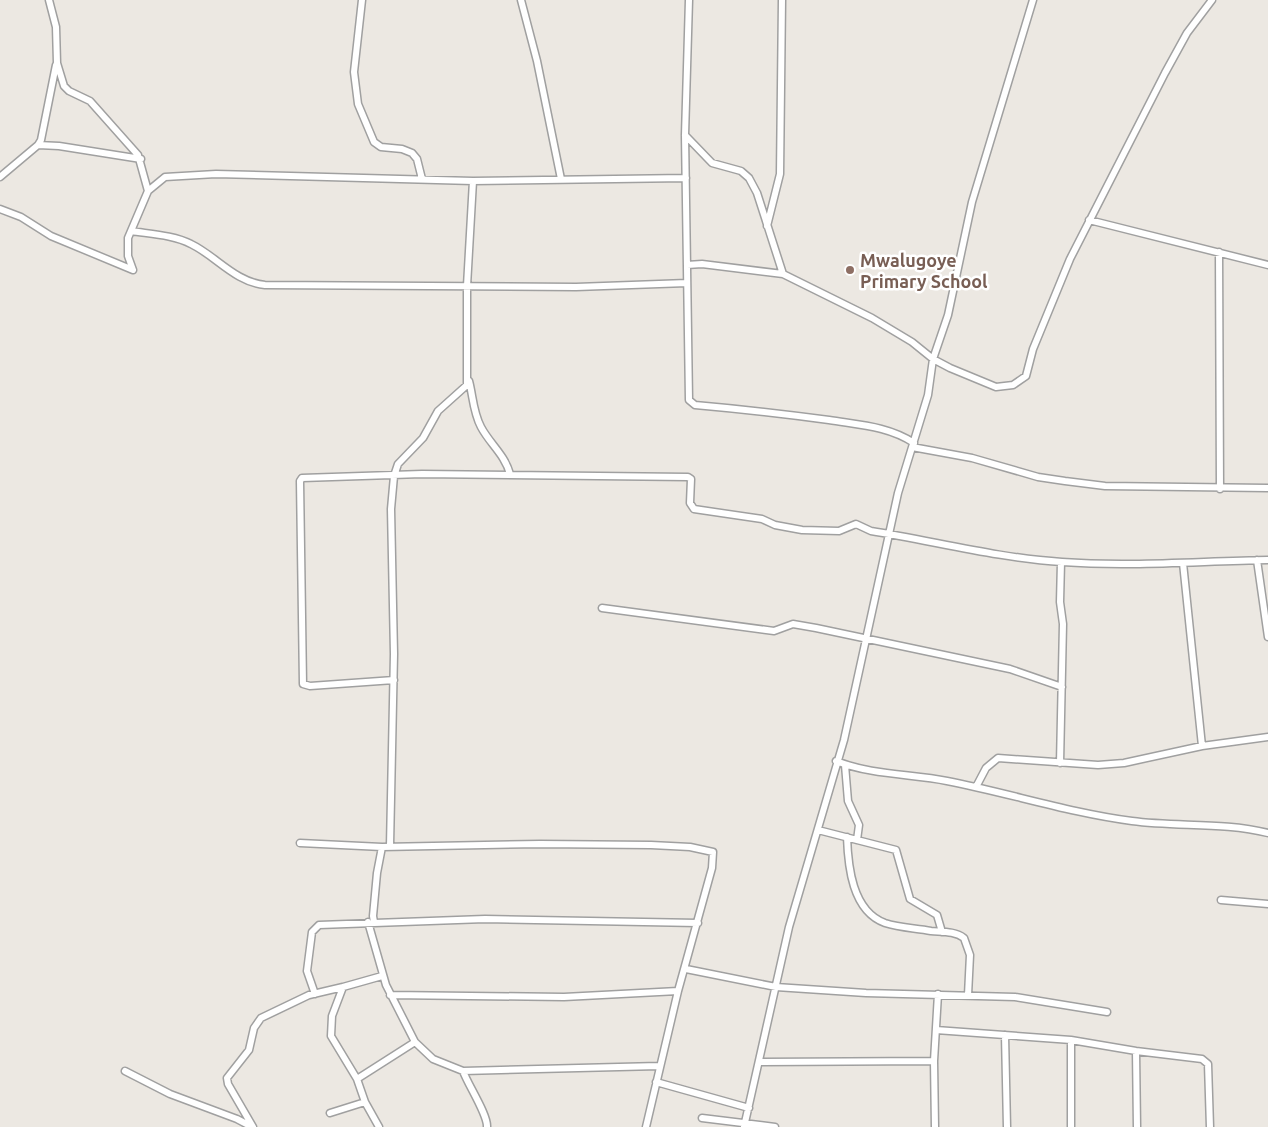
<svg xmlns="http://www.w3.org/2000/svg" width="1268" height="1127" font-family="Ubuntu,sans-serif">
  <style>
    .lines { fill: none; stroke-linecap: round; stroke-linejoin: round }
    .minor-casing { stroke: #a0a0a0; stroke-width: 9 }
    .minor { stroke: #fff; stroke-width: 6 }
    .education-dot { fill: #8d6e63; stroke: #fff; stroke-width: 2 }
    .labels { text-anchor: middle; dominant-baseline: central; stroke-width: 5; stroke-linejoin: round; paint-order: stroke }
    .education-label { font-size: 18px; font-weight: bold; fill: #785e54; stroke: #fff; text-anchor: start }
  </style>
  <rect width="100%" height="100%" fill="#ece8e2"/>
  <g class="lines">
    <defs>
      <path id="minor" d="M49,0L56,27L57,63L64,86L69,91L90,101L138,155L148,191
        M362,0L354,72L358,104L374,142L381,147L402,149L412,153L417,159L422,179
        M521,0L537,61L561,179
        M689,0L685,135L689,400L695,405C740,409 785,414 829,420C859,425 888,426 914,443
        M685,135L712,163L741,171L749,178L757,193L783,274
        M38,145L59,146L141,159
        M0,177L38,145L41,140L56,65
        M0,209L21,217L51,236L133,270
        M1089,220L1268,265
        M767,226L780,174L782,0
        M131,231C150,234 174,235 191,244C216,256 235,282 265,285L576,287L687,283
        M1219,252L1220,489
        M687,265L702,264L783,274L872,318L912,342L933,359L950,368L996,387L1013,385L1026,376L1033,349L1070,259L1165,73L1187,33L1212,0
        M133,270L128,256V238L148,191L165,177L216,174L473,181L686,178
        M469,381C473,396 473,412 481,427C490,444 505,455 510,474
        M912,447L972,458L1038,477L1065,481L1105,486L1268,488
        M1257,560L1268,637
        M1183,563L1202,746
        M602,608L774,631L793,624L816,628L1010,669L1062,687
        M394,680L310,686L303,684L300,481L302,478L422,474L688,477L691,479L690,503L694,509L762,519L775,525L802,530L839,531L856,524L871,531C934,541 998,558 1062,562C1131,567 1200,561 1268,560
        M836,761C871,775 911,774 947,781C1009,793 1070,813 1132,821C1177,827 1224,822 1268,833
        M1060,763L1063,624L1060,602L1061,562
        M845,765L848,801L859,825L857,840
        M976,787L986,768L998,758L1098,765L1124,763L1202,746L1268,737
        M818,830L896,850L910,899L937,915L942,932
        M847,837C848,866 852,911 885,923C900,928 916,928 931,931C942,932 955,931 964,938L970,955L968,995
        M300,843L382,847L540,844L651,845L690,847L713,852L712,868L678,991L646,1127
        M390,846L394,654L391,509L394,476L398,464L423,438L438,411L467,385V286L473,181
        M1221,900L1268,904
        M368,922L386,985L415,1042L433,1059L463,1071L659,1066
        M374,922L373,916L377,873L382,847
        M686,969L776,987L866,993L1015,997L1107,1012
        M315,994L307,971L312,932L319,925L485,919L698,923
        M390,995L564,997L678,991
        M936,1030L1071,1040L1136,1051L1202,1059L1208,1064L1210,1127
        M1005,1035L1007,1127
        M1136,1051L1137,1127
        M760,1062L934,1061
        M125,1071L170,1094L237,1119L252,1127
        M463,1071C468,1085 488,1115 487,1127
        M357,1079L415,1042
        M656,1082L749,1108
        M330,1113L365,1102
        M702,1118L775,1127
        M253,1127L228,1084L227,1078L249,1050L254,1028L261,1018L309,995L343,987
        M379,1127L365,1102L357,1079L331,1036L332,1016L343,987L382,976
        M744,1127L789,927L844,740L898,493L928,395L933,359L948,315L972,202L1033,0
        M935,1127L934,1061L938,994
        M1071,1127V1040"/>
    </defs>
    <use href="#minor" class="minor-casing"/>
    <use href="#minor" class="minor"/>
  </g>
  <circle class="education-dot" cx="850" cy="270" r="5"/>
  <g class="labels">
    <g class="education-label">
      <text x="860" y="260">Mwalugoye<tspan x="860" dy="21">Primary School</tspan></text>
    </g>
  </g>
</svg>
